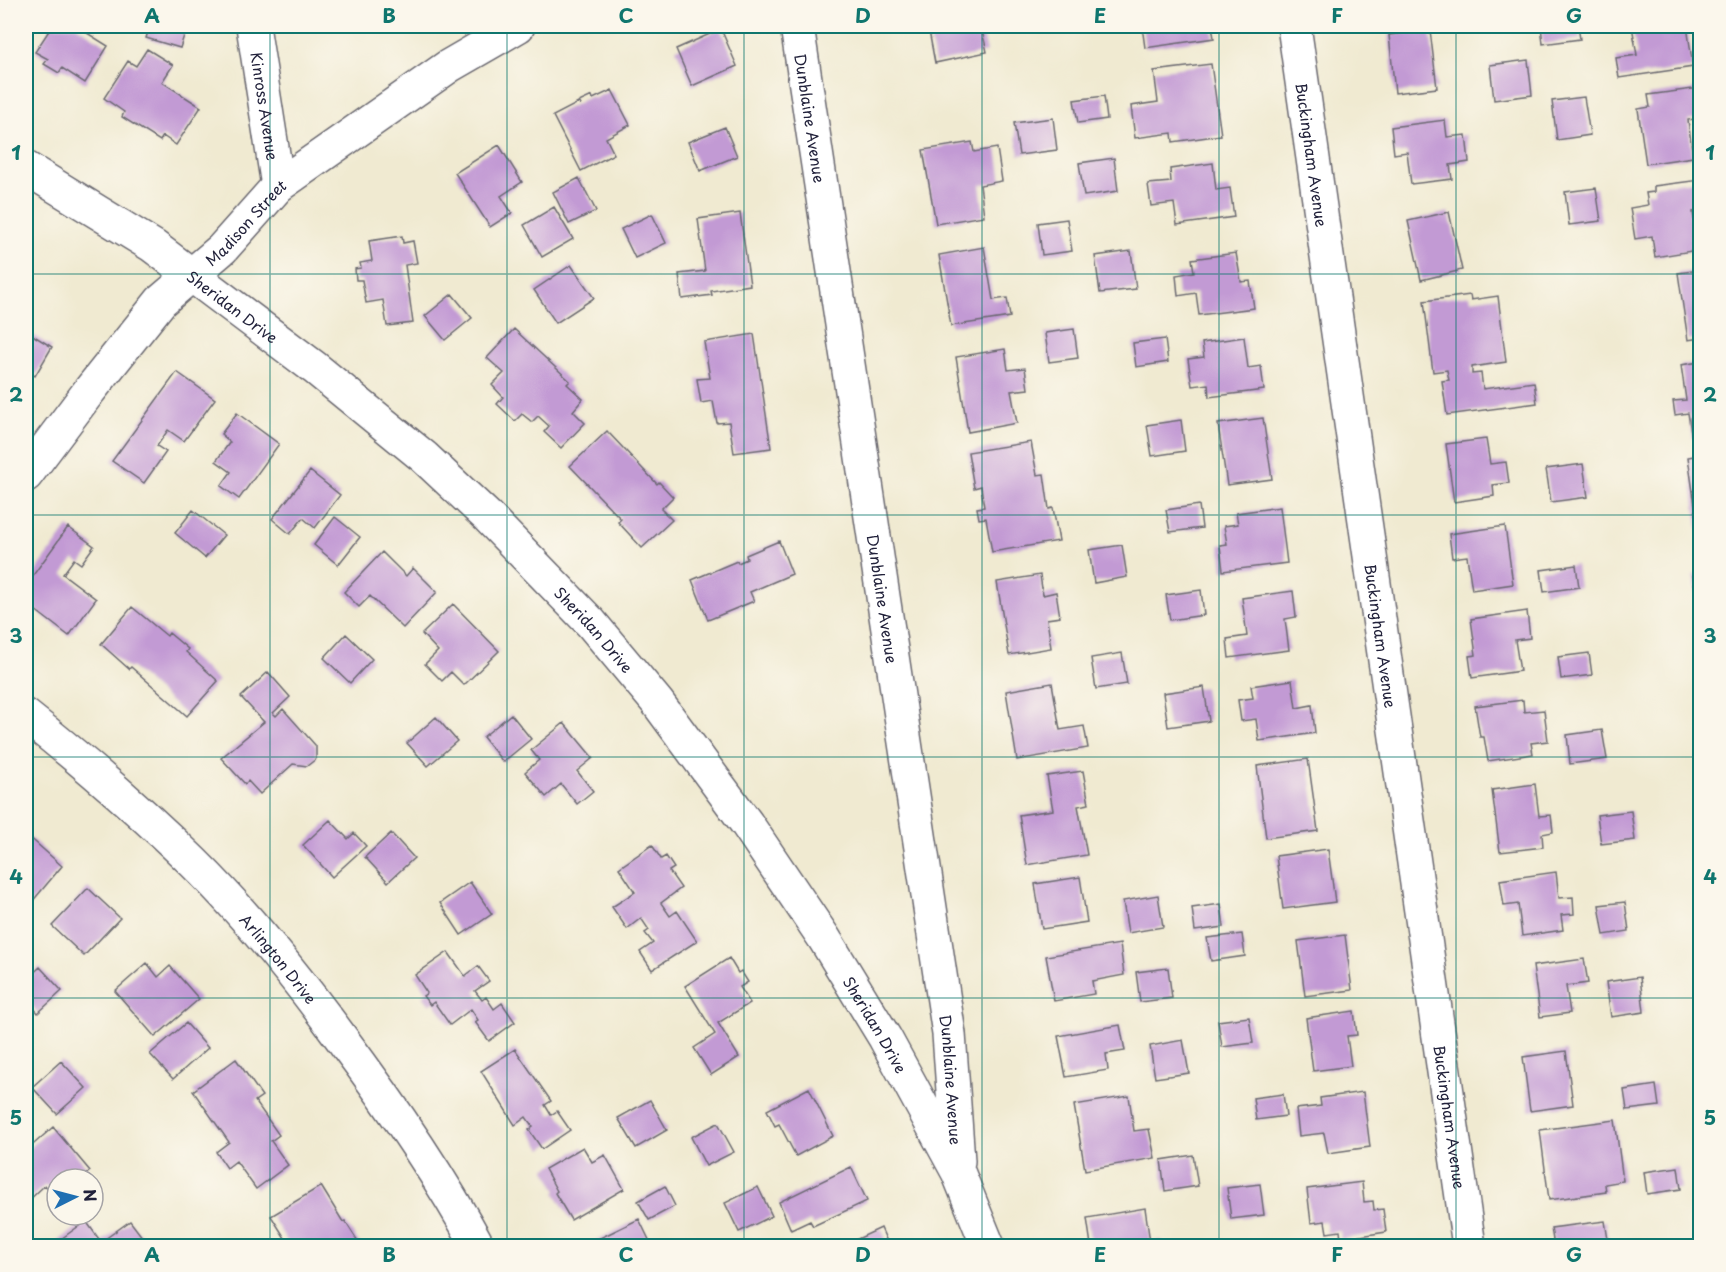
<svg xmlns="http://www.w3.org/2000/svg" width="1726" height="1272" font-family="'Playpen Sans',sans-serif">
  <style>
    .building { fill: #c29ad4 }
    .lines { fill: none; stroke-linecap: round; stroke-linejoin: round }
    .minor-casing { stroke: #6a6870; stroke-width: 36 }
    .minor { stroke: #fff; stroke-width: 33 }
    .grid { fill: none; stroke: #0f766e; stroke-width: 1.5; stroke-opacity: 0.55 }
    .labels { text-anchor: middle; dominant-baseline: central; stroke-width: 4.5; stroke-linejoin: round; paint-order: stroke }
    .street-label { font-size: 15px; fill: #22223b; stroke: #fbf7ec }
    .neatline { fill: none; stroke: #0f766e; stroke-width: 2 }
    .grid-label { font-size: 20px; text-anchor: middle; font-weight: bold; fill: #0f766e }
  </style>
  <rect width="100%" height="100%" fill="#fbf7ec"/>
  <filter id="ink" filterUnits="userSpaceOnUse"><feTurbulence type="fractalNoise" baseFrequency=".0167" numOctaves="2"/><feDisplacementMap in="SourceGraphic" scale="12" xChannelSelector="R" yChannelSelector="G"/><feConvolveMatrix kernelMatrix="1 2 1 2 8 2 1 2 1" color-interpolation-filters="sRGB"/></filter>
  <filter id="wash" filterUnits="userSpaceOnUse"><feTurbulence type="fractalNoise" baseFrequency=".008" numOctaves="4" result="noise"/><feDisplacementMap in="SourceGraphic" scale="24" xChannelSelector="R" yChannelSelector="G"/><feGaussianBlur stdDeviation="1.35" result="paint"/><feColorMatrix in="noise" values="0 0 0 0 0 0 0 0 0 0 0 0 0 0 0 0 0 1.4 0 .05"/><feComposite in="paint" operator="in"/></filter>
  <g filter="url(#wash)">
    <rect width="100%" height="100%" fill="#f0ead1"/>
    <g id="blocks">
      <path class="building" d="M52,26H76L108,46L85,83L62,68L59,73L44,64L48,59L35,52Z
        M150,26H187L180,48L146,38Z
        M941,26H981L987,52L935,63L929,31L942,29Z
        M1063,26H1094V28L1064,32Z
        M1142,26H1212L1214,38L1145,48Z
        M1541,26H1578L1580,39L1543,44Z
        M1632,26H1687L1693,67L1619,78L1616,58L1637,55Z
        M721,29L737,66L692,86L676,49Z
        M1430,30L1437,88L1395,93L1389,35Z
        M147,49L173,65L162,82L201,107L176,145L163,136L160,141L122,117L124,112L104,98L128,61L136,66Z
        M1528,60L1532,95L1494,100L1490,65Z
        M1211,64L1221,135L1173,142L1172,133L1135,138L1131,106L1158,102L1154,71Z
        M1700,88V118L1688,120L1693,157L1646,164L1638,109L1650,107L1648,95Z
        M612,90L630,125L606,138L614,154L581,171L553,116L578,103L581,105L579,102L592,96L593,99Z
        M1104,96L1107,119L1078,123L1074,100Z
        M1584,97L1590,135L1557,140L1552,101Z
        M1053,118L1057,150L1019,155L1014,123Z
        M1445,120L1447,137L1466,135L1469,162L1450,165L1452,179L1411,184L1407,152L1394,154L1391,127Z
        M725,127L737,156L700,171L688,142Z
        M972,142L974,152L997,148L1002,181L980,185L984,216L936,224L923,150Z
        M499,145L522,182L501,196L512,213L490,227L455,173Z
        M1114,158L1118,191L1084,196L1079,163Z
        M1213,163L1216,190L1230,188L1234,217L1177,225L1174,203L1151,206L1148,184L1171,182L1170,169Z
        M579,178L596,211L569,224L553,192Z
        M1700,180V211L1693,212L1698,250L1655,257L1652,236L1635,239L1630,208L1648,205L1646,193L1654,192V186Z
        M1596,188L1601,221L1569,225L1565,192Z
        M554,207L573,239L542,257L524,225Z
        M1449,212L1462,270L1421,280L1408,221Z
        M740,213L750,285L711,291L712,295L682,299L679,274L705,271L698,219Z
        M652,214L666,243L635,258L621,229Z
        M1067,219L1072,251L1042,255L1038,223Z
        M402,236L403,243L413,241L417,263L405,265L413,323L387,326L383,300L366,303L362,280H356L355,269L361,268L360,263L372,261L369,241Z
        M984,247L993,300L1007,298L1010,317L951,326L939,255Z
        M1131,251L1136,289L1100,293L1095,256Z
        M1236,253L1241,282L1250,281L1254,308L1199,315L1196,293L1178,296L1176,275L1194,272L1192,259Z
        M571,265L594,298L556,323L534,290Z
        M1700,270V338L1688,340L1678,273Z
        M452,294L472,318L445,340L425,316Z
        M1470,295L1471,300L1498,296L1506,362L1472,367V374L1481,373L1483,389L1534,382L1537,403L1447,415L1442,381L1449,380L1447,370L1433,372L1424,301Z
        M514,329L570,381L567,384L583,399L573,411L585,423L561,448L544,432L549,426L538,416L532,422L522,414L515,421L497,404L503,397L492,385L504,373L487,358Z
        M1074,329L1078,358L1049,362L1045,333Z
        M26,331L52,347L35,376L26,370Z
        M754,334L771,448L734,453L729,422L717,423L713,401L701,403L697,379L710,378L704,342Z
        M1244,337L1248,368L1261,366L1264,390L1209,397L1208,384L1192,386L1188,359L1204,357L1202,343Z
        M1165,339L1168,362L1136,367L1133,343Z
        M1005,349L1008,370L1025,368L1028,389L1011,391L1017,423L968,432L956,357Z
        M1700,362V438L1692,439L1688,413L1675,415L1673,401L1686,400L1681,365Z
        M177,372L215,399L184,441L168,430L157,446L166,452L144,483L112,461Z
        M237,413L279,444L239,499L221,486L231,472L216,461L230,442L221,434Z
        M1263,418L1272,479L1227,485L1218,424Z
        M1181,420L1185,451L1152,456L1147,425Z
        M607,431L657,484L659,482L673,497L661,509L672,520L642,548L618,522L621,519L570,466Z
        M1486,439L1490,464L1506,462L1509,483L1493,485L1494,496L1454,502L1446,444Z
        M1031,442L1037,475L1044,474L1049,509L1053,508L1059,541L992,552L986,518L979,519L977,508L984,507L981,486L974,488L968,452Z
        M1700,455V534H1699L1688,457Z
        M1583,464L1588,497L1551,502L1546,469Z
        M310,471L340,495L315,528L303,518L290,534L272,519Z
        M1199,505L1202,528L1170,532L1166,510Z
        M1280,507L1287,563L1223,571L1220,545L1227,544L1224,526L1238,524L1236,513Z
        M193,510L224,535L205,558L175,533Z
        M335,517L360,537L338,565L314,545Z
        M1505,526L1513,584L1472,590L1467,556L1452,558L1449,534Z
        M68,527L94,546L81,564L74,559L63,574L96,599L69,636L26,603V585Z
        M779,541L792,574L750,592L754,601L708,620L692,580L737,561L738,563L747,559L746,555Z
        M1122,545L1127,577L1094,583L1089,550Z
        M382,552L406,576L413,568L437,592L403,628L370,596L359,607L344,592Z
        M1576,565L1579,587L1544,592L1541,570Z
        M1700,574V599L1697,600L1693,575Z
        M1040,575L1043,595L1056,592L1060,617L1047,619L1051,648L1009,655L997,582Z
        M1201,590L1204,615L1170,620L1166,595Z
        M1293,591L1296,617L1285,619L1289,650L1229,658L1227,639L1247,636L1242,598Z
        M453,604L499,651L464,685L451,672L442,681L425,664L438,651L422,634Z
        M132,607L167,636L169,633L188,649L186,652L218,681L187,716L131,667L129,669L101,644Z
        M1527,611L1530,638L1515,640L1520,671L1472,678L1469,656L1476,655L1471,619Z
        M346,634L372,659L350,683L324,658Z
        M1122,653L1127,684L1096,689L1091,658Z
        M1589,653L1592,675L1561,679L1558,657Z
        M268,672L290,697L273,713L276,716L283,709L316,746V759L307,766L293,764L260,794L248,781L245,784L221,758L264,722L241,697Z
        M1292,680L1296,708L1312,705L1315,733L1259,741L1256,719L1241,721L1238,700L1253,698L1251,686Z
        M1052,683L1060,730L1084,726L1088,748L1017,760L1006,691Z
        M1204,687L1209,721L1168,727L1163,693Z
        M1523,700L1524,712L1544,710L1548,741L1531,743L1533,754L1488,761L1484,737H1480L1475,706Z
        M511,714L531,739L503,762L483,737Z
        M436,717L457,741L428,766L407,743Z
        M564,723L593,758L577,771L593,791L577,804L561,784L546,797L525,772L539,760L531,750Z
        M1602,730L1607,759L1570,764L1567,735Z
        M1308,759L1318,831L1266,838L1257,766Z
        M1083,771L1089,804L1078,806L1087,855L1027,865L1019,815L1053,810L1047,776Z
        M1535,784L1539,816L1551,815L1553,832L1542,834L1543,847L1500,852L1492,790Z
        M1631,811L1635,840L1601,844L1597,815Z
        M330,820L348,839L354,833L366,846L332,877L303,845Z
        M391,833L414,858L388,882L365,857Z
        M26,834L62,866L26,909Z
        M652,845L661,859L666,856L674,868L669,871L681,888L661,903L670,916L677,911L697,941L652,970L640,952L653,943L645,933L649,930L641,918L627,929L612,907L635,892L619,868Z
        M1328,849L1335,902L1283,909L1276,856Z
        M1556,872L1559,898L1573,897L1574,914L1561,915L1563,930L1522,936L1518,904L1504,906L1500,880Z
        M1080,877L1087,922L1042,929L1035,884Z
        M470,882L492,914L461,935L440,903Z
        M88,888L120,918L84,956L52,926Z
        M1158,895L1163,927L1128,933L1123,901Z
        M1625,902L1629,931L1604,935L1599,905Z
        M1221,904L1224,927L1195,931L1192,908Z
        M1242,934L1245,956L1211,961L1207,938Z
        M1345,935L1352,990L1305,996L1298,941Z
        M1120,944L1124,975L1092,981L1094,994L1054,1001L1046,956Z
        M448,952L465,976L478,966L489,981L475,991L482,1000L486,997L494,1009L502,1003L515,1022L489,1041L475,1022L478,1020L471,1009L450,1025L434,1002L430,1005L423,996L427,993L415,975Z
        M729,958L738,973L741,971L748,982L740,987L750,1003L718,1023L739,1057L711,1075L694,1048L715,1034L685,986Z
        M1584,959L1588,983L1566,986L1570,1013L1540,1017L1533,966Z
        M147,963L158,977L170,966L199,999L155,1037L115,991Z
        M40,967L62,991L38,1013L26,999V980Z
        M1168,968L1172,998L1140,1002L1136,972Z
        M1640,977L1644,1012L1611,1017L1606,982Z
        M1354,1011L1357,1035L1347,1036L1351,1066L1313,1071L1306,1018Z
        M1249,1017L1253,1043L1222,1047L1218,1021Z
        M186,1023L208,1048L173,1079L150,1054Z
        M1120,1025L1125,1051L1106,1054L1108,1070L1066,1077L1058,1036Z
        M1183,1040L1189,1073L1155,1078L1150,1046Z
        M515,1049L551,1101L545,1105L551,1115L557,1111L570,1130L542,1149L529,1130L533,1127L526,1117L515,1125L481,1071Z
        M1566,1051L1573,1105L1530,1111L1523,1057Z
        M236,1059L262,1096L255,1101L279,1135L271,1141L288,1165L256,1189L236,1161L227,1168L216,1152L229,1142L193,1091Z
        M61,1061L86,1088L57,1114L32,1087Z
        M1656,1085L1659,1106L1627,1110L1624,1090Z
        M809,1088L833,1136L796,1156L779,1124L775,1126L767,1110Z
        M1363,1092L1370,1147L1328,1153L1324,1133L1299,1136L1296,1109L1321,1106L1320,1098Z
        M1283,1094L1286,1116L1256,1120L1253,1098Z
        M1129,1096L1134,1131L1149,1129L1155,1158L1085,1170L1074,1105Z
        M650,1100L667,1130L636,1148L618,1118Z
        M1615,1120L1623,1181L1605,1184L1606,1192L1549,1200L1540,1130Z
        M718,1123L734,1152L706,1166L691,1137Z
        M53,1127L90,1171L81,1179H57V1199L45,1185L26,1203V1151Z
        M583,1147L592,1162L605,1155L624,1189L571,1220L555,1193L557,1191L545,1169Z
        M1193,1155L1198,1186L1165,1191L1161,1160Z
        M851,1167L867,1201L813,1226L810,1221L791,1230L779,1202Z
        M1678,1167L1681,1189L1647,1194L1644,1172Z
        M1362,1182L1364,1202L1373,1201L1374,1210L1383,1209L1386,1232L1341,1239L1340,1231L1327,1233L1325,1221L1311,1223L1307,1189Z
        M1260,1184L1264,1215L1231,1219L1227,1188Z
        M321,1186L343,1222L345,1221L361,1246H290L271,1216Z
        M665,1186L675,1206L649,1220L638,1201Z
        M758,1187L772,1216L739,1232L725,1203Z
        M1145,1208L1150,1242L1162,1240L1163,1246H1097L1096,1244L1091,1245L1087,1218Z
        M639,1219L652,1246H591L590,1243Z
        M86,1221L101,1242L130,1221L149,1246H56L54,1244Z
        M1605,1221L1609,1246H1554L1551,1228Z
        M881,1228L889,1246H850L849,1243Z"/>
    </g>
  </g>
  <g filter="url(#ink)">
    <use href="#blocks" fill-opacity="0" stroke="#6a6870" stroke-width="1.5"/>
    <g class="lines">
      <defs>
        <g id="minor">
          <path id="s1" d="M253,26L278,186"/>
          <path id="s2" d="M797,26L949,1034L958,1161"/>
          <path id="s3" d="M1294,26L1469,1246"/>
          <path id="s4" d="M26,168L153,246L315,368L424,457L487,516L591,623L657,702L747,824L824,938L885,1038L958,1172L988,1246"/>
          <path id="s5" d="M26,475L90,390L161,301L222,249L278,186L449,66L518,26"/>
          <path id="s6" d="M26,716C84,762 140,810 193,862C247,915 294,974 339,1035C390,1103 438,1172 478,1246"/>
        </g>
      </defs>
      <use href="#minor" class="minor-casing"/>
      <use href="#minor" class="minor"/>
    </g>
  </g>
  <path class="grid" d="M270,26V1246M507,26V1246M744,26V1246M982,26V1246M1219,26V1246M1456,26V1246M26,274H1700M26,515H1700M26,757H1700M26,998H1700"/>
  <g class="labels">
    <g class="street-label">
      <text stroke="none"><textPath href="#s1" startOffset="81">Kinross Avenue</textPath></text>
      <text stroke="none"><textPath href="#s2" startOffset="93">Dunblaine Avenue</textPath></text>
      <text stroke="none"><textPath href="#s3" startOffset="130">Buckingham Avenue</textPath></text>
      <text stroke="none"><textPath href="#s5" startOffset="336">Madison Street</textPath></text>
      <text stroke="none"><textPath href="#s4" startOffset="249">Sheridan Drive</textPath></text>
      <text stroke="none"><textPath href="#s2" startOffset="579">Dunblaine Avenue</textPath></text>
      <text stroke="none"><textPath href="#s4" startOffset="735">Sheridan Drive</textPath></text>
      <text stroke="none"><textPath href="#s3" startOffset="616">Buckingham Avenue</textPath></text>
      <text stroke="none"><textPath href="#s6" startOffset="351">Arlington Drive</textPath></text>
      <text stroke="none"><textPath href="#s4" startOffset="1221">Sheridan Drive</textPath></text>
      <text stroke="none"><textPath href="#s2" startOffset="1065">Dunblaine Avenue</textPath></text>
      <text stroke="none"><textPath href="#s3" startOffset="1102">Buckingham Avenue</textPath></text>
    </g>
  </g>
  <rect width="1726" height="1272" fill="none" stroke="#fbf7ec" stroke-width="66"/>
  <g transform="translate(75 1197) rotate(84)"><circle r="28" fill="#fbf7ec" stroke="#a4a2a5" stroke-width="1.5"/>
  <path d="M0-4.5L10 22L0 15L-10 22Z" fill="#1f6fb2"/>
  <text y="-9" font-size="16" font-weight="bold" text-anchor="middle" fill="#22223b">N</text>
  </g>
  <rect x="33" y="33" width="1660" height="1206" class="neatline"/>
  <g class="grid-label">
    <text x="152" y="23">A</text>
    <text x="389" y="23">B</text>
    <text x="626" y="23">C</text>
    <text x="863" y="23">D</text>
    <text x="1100" y="23">E</text>
    <text x="1337" y="23">F</text>
    <text x="1574" y="23">G</text>
    <text x="16" y="160">1</text>
    <text x="1710" y="160">1</text>
    <text x="16" y="402">2</text>
    <text x="1710" y="402">2</text>
    <text x="16" y="643">3</text>
    <text x="1710" y="643">3</text>
    <text x="16" y="884">4</text>
    <text x="1710" y="884">4</text>
    <text x="16" y="1125">5</text>
    <text x="1710" y="1125">5</text>
    <text x="152" y="1262">A</text>
    <text x="389" y="1262">B</text>
    <text x="626" y="1262">C</text>
    <text x="863" y="1262">D</text>
    <text x="1100" y="1262">E</text>
    <text x="1337" y="1262">F</text>
    <text x="1574" y="1262">G</text>
  </g>
</svg>
